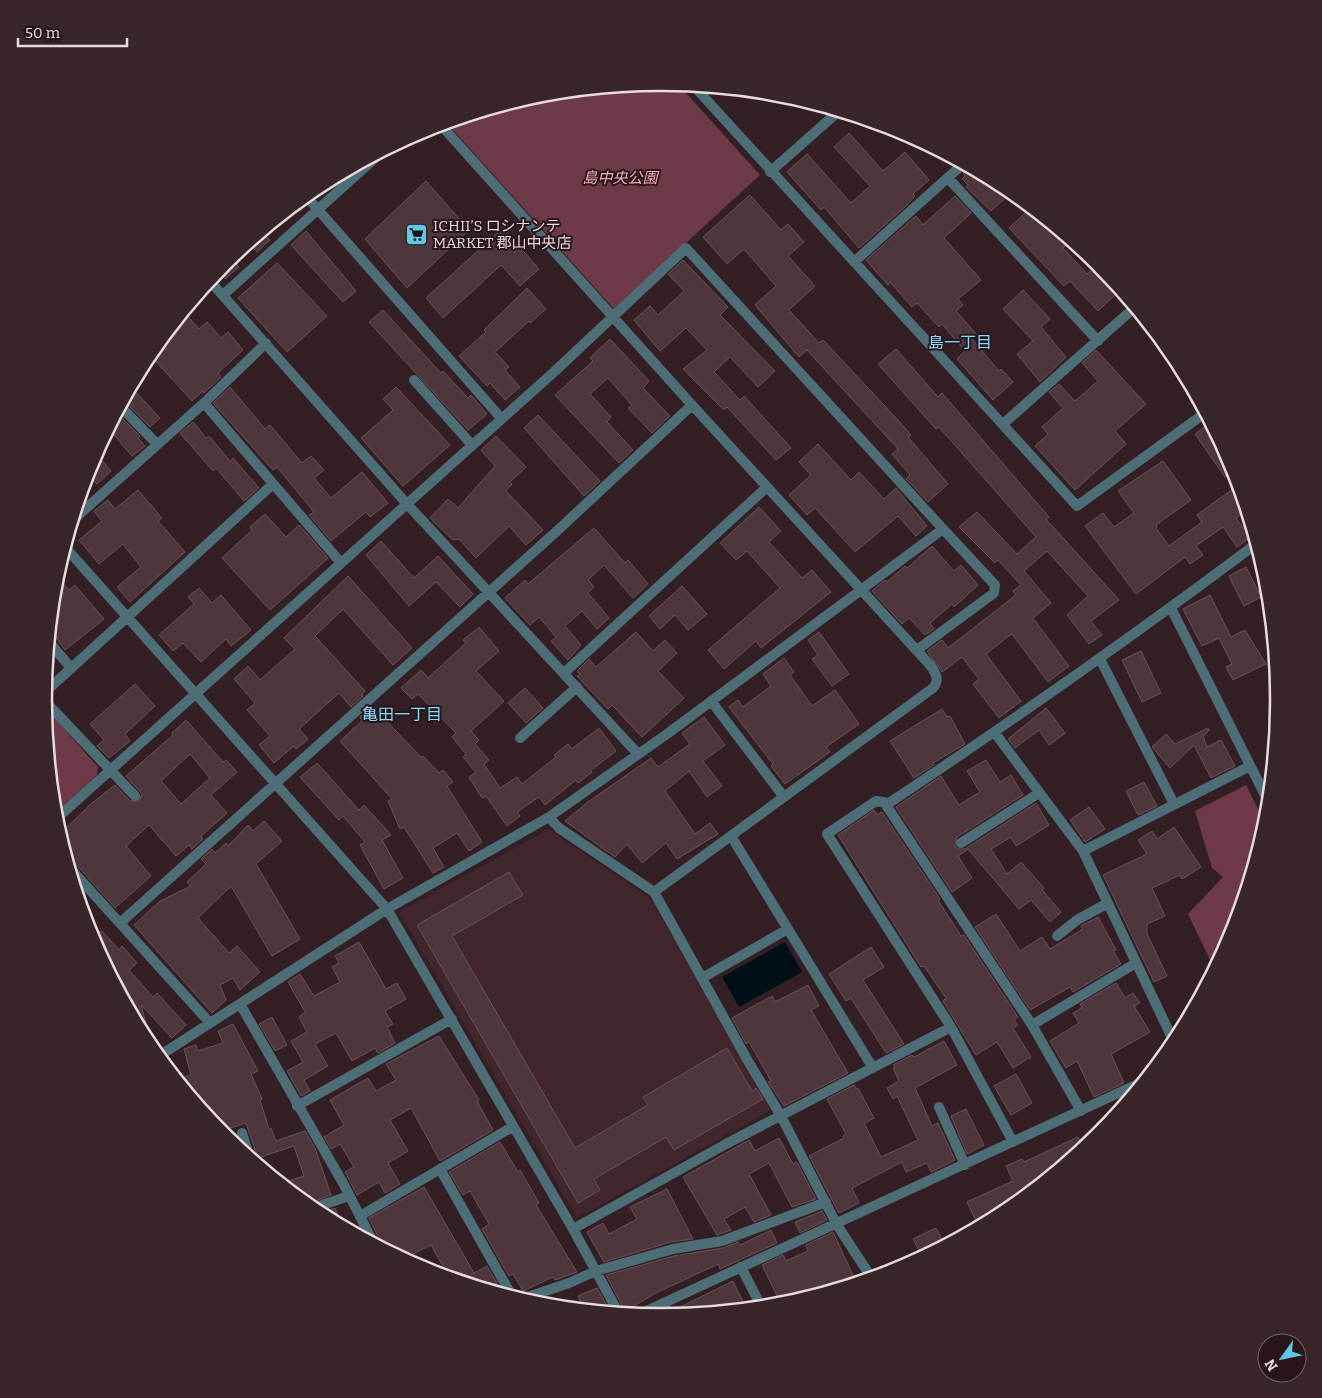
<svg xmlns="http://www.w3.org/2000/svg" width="1322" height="1398" font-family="Bitter,'Noto Sans JP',serif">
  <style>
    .built { fill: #41262c }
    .green { fill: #6e3a47 }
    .water { fill: #000f16 }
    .building { fill: #4d373c; stroke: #6a5357; fill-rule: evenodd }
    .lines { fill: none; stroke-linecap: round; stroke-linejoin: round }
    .minor { stroke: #4d6d77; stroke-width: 10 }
    .labels { text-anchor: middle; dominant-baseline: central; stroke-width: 4; stroke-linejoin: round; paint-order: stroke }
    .park-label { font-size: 15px; font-style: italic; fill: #faabbc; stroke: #29161b }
    .poi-label { font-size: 15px; fill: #e8dadd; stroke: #29161b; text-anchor: start }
    .neighbourhood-label { font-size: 16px; fill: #7edffc; stroke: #29161b }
    .rim { fill: none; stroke: #e8dadd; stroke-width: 2.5 }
  </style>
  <rect width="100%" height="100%" fill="#342024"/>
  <path class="built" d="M549,829L651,899L771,1110L577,1218L399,912Z"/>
  <path class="green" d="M661,82L677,83L760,175L614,309L446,122L541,94Z
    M45,707L98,767L97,775L55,813Z
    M1246,785L1265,823L1231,935L1214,968L1188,914L1223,877L1212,868L1195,811Z"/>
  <path class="water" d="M785,942L802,972L739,1007L722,977Z"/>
  <path class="building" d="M849,133L883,171L905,152L929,180L913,194L915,196L907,205L859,248L824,207L821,210L787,172L807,154L851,203L870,186L834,147Z
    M969,167L1004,186L1012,192L991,211L966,187L968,185L962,179L965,176L963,174Z
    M426,181L469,230L407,288L365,239Z
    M750,195L781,230L788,224L804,242L788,256L815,286L789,310L819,343L823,340L898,420L911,435L908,437L948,484L928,502L906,479L910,475L892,454L898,449L807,350L799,357L755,305L776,286L744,249L727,264L703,237Z
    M955,196L971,213L944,238L981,280L958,299L963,305L956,311L977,335L972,339L999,371L1001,369L1013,382L993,400L957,359L965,351L942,324L939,327L917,303L912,307L890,282L888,285L866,260L916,216L923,225Z
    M1031,208L1071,241L1063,248L1087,274L1099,264L1120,290L1098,311L1070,281L1064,286L1009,228Z
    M503,228L539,269L520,286L501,265L443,318L426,298Z
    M306,231L356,291L343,302L291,245Z
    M262,232L270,240L257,252L248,243Z
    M230,258L239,267L225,279L218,270Z
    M683,260L728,307L720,315L775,371L758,387L730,357L714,372L740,400L744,396L791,448L776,460L727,407L724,410L683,369L707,350L686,328L660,351L634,320L650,306L658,315L684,291L668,274Z
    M277,263L327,316L287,352L238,298Z
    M527,288L546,309L530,323L529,321L495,352L509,367L505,370L520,387L505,400L490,383L487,386L459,356L486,332L484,330Z
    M1023,290L1050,319L1041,327L1066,357L1040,382L1017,354L1033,341L1003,309Z
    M383,310L441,373L443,371L468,398L471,395L487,414L468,430L369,322Z
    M184,312L199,329L207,322L221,338L228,332L243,350L218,373L221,377L204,393L203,391L192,401L149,354Z
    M610,339L649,381L643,388L670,416L652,433L628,408L632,405L608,378L590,394L611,417L607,422L633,450L619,463L555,395L593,361L590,358Z
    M896,349L938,397L942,393L1049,517L1046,519L1119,600L1091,621L1102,635L1089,644L1067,615L1088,596L1047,551L1024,571L1051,603L1033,618L1069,666L1048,682L1012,634L1010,635L986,654L1021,701L999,718L973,684L979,679L962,657L942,672L927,651L942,640L948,648L1016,595L1013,591L1021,585L998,560L995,563L959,527L977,512L1017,554L1036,537L939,427L936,429L878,364Z
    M1096,350L1146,404L1115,431L1126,444L1075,490L1035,446L1048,434L1042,427L1063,408L1049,392L1059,384L1075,401L1098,381L1082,363Z
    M131,387L160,418L150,427L124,401Z
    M230,387L265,429L270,425L302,463L311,456L324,470L314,478L331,498L362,472L388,503L370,517L366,512L331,541L309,515L314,512L277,467L273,470L213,403Z
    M396,387L450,445L403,486L361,438L393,410L383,399Z
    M117,413L140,436L138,438L145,446L132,456L109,429Z
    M538,415L600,481L584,496L524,428Z
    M193,422L206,438L209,436L230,461L233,458L259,488L244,501L216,468L213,471L180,433Z
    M1210,423L1234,470L1225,477L1195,434Z
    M496,436L526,467L510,482L512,484L506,491L543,530L526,545L509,526L476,558L459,539L453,540L430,518L448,499L458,508L495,466L481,450Z
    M818,444L851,480L859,472L884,499L896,488L927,526L916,536L898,516L855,552L815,508L807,515L789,495L811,475L799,462Z
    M96,453L111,471L97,484L88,474Z
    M1163,461L1191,500L1156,525L1157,527L1156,528L1169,546L1202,522L1197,515L1234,488L1242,499L1246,510L1236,518L1250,537L1237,547L1223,527L1196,546L1203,555L1190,564L1185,557L1136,594L1085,526L1103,513L1114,527L1134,513L1118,491Z
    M138,490L162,518L158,521L185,552L130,602L117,587L141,567L123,544L99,564L79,540L102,521L94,511L108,500L115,509Z
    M759,507L781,531L769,542L802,578L812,570L831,592L761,648L756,641L724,669L708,650L780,588L747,551L736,560L720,543Z
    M265,514L286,537L299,525L328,558L270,610L222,558L252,530L250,527Z
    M594,528L625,563L628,560L648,584L633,598L604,565L588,580L594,587L588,593L609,618L597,629L582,611L565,626L581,645L568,660L551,641L556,637L539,617L530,625L505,598L525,580L528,584Z
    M381,541L414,578L438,556L473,594L460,607L436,582L409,606L366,555Z
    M932,546L954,571L961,565L978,585L954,607L952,604L930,623L934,629L925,635L909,618L902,624L872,591L885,580L887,582L905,566L907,568Z
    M1246,567L1261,597L1244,606L1229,576Z
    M56,576L69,590L75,585L104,619L65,650L51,630Z
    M348,576L412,648L393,665L343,609L315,636L365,691L362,694L363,696L351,707L339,693L299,729L308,739L296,749L294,746L274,763L259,745L270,736L247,710L255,703L234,679L248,666L260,680L295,649L284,638Z
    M682,586L707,614L688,630L675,615L660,629L649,616Z
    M199,588L212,603L221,595L251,630L231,646L226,639L201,662L183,643L173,651L159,635L194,604L188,597Z
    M1210,595L1231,637L1245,630L1266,664L1233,680L1226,667L1232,664L1219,638L1202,646L1183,609Z
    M479,627L499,651L476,671L504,701L471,731L479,740L475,744L489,760L484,764L500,788L517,777L522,784L556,757L554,755L568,744L572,749L599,728L616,751L590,771L592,772L578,783L576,780L545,805L539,797L517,812L520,816L507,826L486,796L482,798L469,777L476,772L463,757L466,754L452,737L456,733L418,694L412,699L401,688L421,670L428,678L466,643L463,640Z
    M636,632L653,651L665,640L677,653L658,671L684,698L642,737L612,705L608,709L577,676L580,674L577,671L589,659L596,667Z
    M819,632L849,674L832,686L812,659L818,655L808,640Z
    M1141,651L1161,693L1142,702L1122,660Z
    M784,658L794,672L790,675L812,706L835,690L859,724L826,747L830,752L785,784L771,766L773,764L729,707L738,700L743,707L771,686L763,674Z
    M135,684L155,706L125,734L130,741L109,758L97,746L104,740L90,724Z
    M525,688L543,708L526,723L508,703Z
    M372,706L421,757L423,756L439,773L443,770L453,782L447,786L482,842L469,851L457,833L433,848L444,867L433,873L404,827L400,829L388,801L392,799L340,741L362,721L360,717Z
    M1046,708L1065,733L1049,745L1039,730L1015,748L1008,739Z
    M942,709L947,717L950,716L965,744L933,763L934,765L914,778L890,741Z
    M704,717L725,745L703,761L722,786L707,797L689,771L665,791L695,834L710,823L718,834L677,859L666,843L642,863L627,844L615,857L565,821L588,802L651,758L658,767L690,744L682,733Z
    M186,720L223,762L226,760L237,772L211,795L227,813L201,836L203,839L192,849L189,845L176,856L149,825L126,846L151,876L115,908L75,863L68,861L60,834L92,803L115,785L130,801H139L142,794L126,776L173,735L172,733ZM190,754L210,778L181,804L161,781Z
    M1208,728L1209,730L1203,737L1207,747L1221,740L1235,766L1211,778L1194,745L1170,768L1152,747L1166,734L1175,744Z
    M986,760L1000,782L1011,775L1023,795L957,837L955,846L958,849H965L1036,803L1049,825L1016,846L1011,837L991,849L1007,874L1021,862L1044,888L1042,890L1061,912L1050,922L1031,900L1019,909L968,849L958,856L972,878L952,892L896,807L941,776L959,805L980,792L967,771Z
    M317,763L359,810L364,805L391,835L382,840L403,878L384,889L360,845L365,842L343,816L339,820L300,777Z
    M1144,782L1157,806L1138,815L1126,791Z
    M1089,807L1105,829L1085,842L1070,820Z
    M874,810L877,815L882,812L940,899L938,900L961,936L964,935L1018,1017L1014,1020L1018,1025L1013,1028L1031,1057L1013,1068L997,1042L976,1055L943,1001L946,998L924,966L921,967L838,835Z
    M264,821L282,841L256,864L300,939L272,956L231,886L198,918L229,953L237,946L260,972L240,990L233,978L220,985L226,1000L212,1013L134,925L160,901L191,886L187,882L206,864L201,859L212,849L215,853L226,843L228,846L248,825L253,831Z
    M1174,827L1201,867L1182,879L1180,875L1152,888L1165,916L1147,924V934L1167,976L1154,982L1103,875L1147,854L1138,840L1152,831L1157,839Z
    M509,872L523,895L452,936L575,1148L648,1105L643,1097L727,1048L752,1091L756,1088L763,1099L674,1150L666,1137L594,1179L600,1190L578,1203L417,925Z
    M996,914L1020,951L1042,937L1050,949L1083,929L1081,926L1098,917L1116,950L1113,951L1121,964L1073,992L1070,987L1030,1010L975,927Z
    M102,931L119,950L122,946L137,963L129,970L153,997L157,993L186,1025L172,1038L141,1005L146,1023L126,1000L119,988L123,985L108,968L91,936Z
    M359,942L386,989L397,983L406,999L385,1011L393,1024L387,1027L395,1043L378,1053L375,1048L352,1061L336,1033L315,1044L328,1066L304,1080L310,1091L301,1096L287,1071L303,1062L291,1041L307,1032L299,1017L305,1012L288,982L300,974L314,996L340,982L332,967L339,963L335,956Z
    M871,947L884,967L863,980L904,1044L886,1053L851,998L846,1001L829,974Z
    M1116,983L1125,998L1133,993L1140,1003L1134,1006L1150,1032L1111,1054L1124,1083L1094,1097L1077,1061L1066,1068L1050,1041L1079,1023L1073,1013L1082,1008L1080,1004Z
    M808,985L819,1006L811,1010L848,1073L784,1106L768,1082L771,1081L749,1042L746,1044L732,1018L772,996L775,1002Z
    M272,1017L287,1045L275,1051L259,1024Z
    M233,1024L258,1071L251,1074L262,1099L260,1100L269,1129L271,1128L276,1141L305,1131L315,1148L331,1195L308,1204L282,1183L304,1176L294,1146L258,1158L246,1123L221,1131L178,1079L191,1075L184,1049L196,1045L198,1051L223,1043L218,1031Z
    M439,1036L479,1100L477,1101L493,1130L440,1161L411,1108L390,1120L408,1151L388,1163L400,1184L385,1193L379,1182L357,1195L345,1172L354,1167L340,1144L331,1149L324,1137L344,1125L330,1100L368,1078L376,1091L396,1080L386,1064Z
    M944,1041L957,1065L915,1088L932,1126L938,1123L955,1160L931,1172L927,1163L906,1172L902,1162L852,1188L859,1203L839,1213L809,1156L844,1138L843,1136L846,1134L827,1099L854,1085L856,1089L858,1088L874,1118L864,1123L881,1157L918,1140L897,1096L893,1099L887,1088L899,1081L893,1068L895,1067L893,1065L912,1055L914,1057Z
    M1016,1074L1032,1103L1011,1115L994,1086Z
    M966,1109L984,1145L967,1154L951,1116Z
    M1078,1137L1083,1147L1004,1212L978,1225L967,1202L1013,1181L1006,1166L1022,1159L1024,1162Z
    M779,1138L793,1164L797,1162L816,1199L792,1207L769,1163L749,1174L771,1215L754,1222L745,1207L724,1219L731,1230L717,1235L683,1177L749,1140L755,1151Z
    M500,1142L518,1172L520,1170L539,1203L536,1205L577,1272L555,1280L553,1277L523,1291L513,1274L509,1276L482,1229L489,1224L470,1191L463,1195L449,1172Z
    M424,1187L474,1273L487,1266L497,1283L488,1288L434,1272L443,1266L431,1245L405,1258L383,1247L369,1218Z
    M667,1189L693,1239L671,1242L604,1262L587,1232L603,1223L609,1234L637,1219L630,1207Z
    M335,1208L341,1224L320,1213Z
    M822,1211L827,1220L800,1233L795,1222Z
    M936,1228L944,1244L922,1256L913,1239Z
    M771,1230L777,1243L720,1269L718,1264L656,1293L625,1311L606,1275L674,1256L723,1248L738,1242L740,1245Z
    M833,1232L856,1282L781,1304L762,1265L783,1255L786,1261L808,1251L806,1245Z
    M733,1281L746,1308L676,1315L674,1310Z
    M597,1288L610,1311L584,1309L578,1296Z"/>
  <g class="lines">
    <path class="minor" d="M693,85L1077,506L1205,413
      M440,124L692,405L931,666C936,674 940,680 933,688L654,892
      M770,172L839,111
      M948,178L1098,341
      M306,196L501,418
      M854,262L963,164
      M210,281L407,504L638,754
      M223,295L384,150
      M414,380L472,445
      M204,403L341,563
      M121,407L156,443
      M1003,424L1134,308
      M74,519L204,403L266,343
      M65,547L387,909L573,1229L618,1312
      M1171,608L1268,801
      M49,642L71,668
      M917,650L994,593L995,585L943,529
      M1100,659L1174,804
      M564,673L767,487
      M44,693L273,484
      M44,700L135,796
      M711,701L784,797
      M995,733L1083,851L1174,1042
      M520,738L577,687
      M884,802L1032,1025L1081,1111
      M549,817L559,828L654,892L748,1061L781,1116L837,1225L871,1277
      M56,819L554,372L686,248L943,529L667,734L549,817L387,909L159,1056
      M731,836L873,1068
      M961,843L1039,793
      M1083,851L1250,766
      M70,868L210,1023
      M120,923L557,531L692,405
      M1057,936L1077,920L1108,903
      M702,978L788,929
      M240,1004L343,1183L373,1242
      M1032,1025L1136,963
      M297,1106L452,1019
      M939,1107L965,1165
      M242,1133L249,1156
      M1013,1142L951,1027L827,834L876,801L889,803C1014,720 1136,634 1256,544
      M440,1169L512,1296
      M313,1208L349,1196
      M360,1216L512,1127
      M573,1229L726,1144L951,1027
      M741,1267L761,1306
      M522,1299L569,1283L596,1271L673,1249L722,1241L826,1202
      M663,1303L669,1315
      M640,1314L1140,1083"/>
  </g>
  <defs>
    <symbol id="supermarket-square" viewBox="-11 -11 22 22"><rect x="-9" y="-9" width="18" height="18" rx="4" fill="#5bc8e6" stroke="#29161b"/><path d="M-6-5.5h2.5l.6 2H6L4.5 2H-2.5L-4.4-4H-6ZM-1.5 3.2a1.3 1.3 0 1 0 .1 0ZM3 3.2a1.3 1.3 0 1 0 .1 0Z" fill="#111"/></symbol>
  </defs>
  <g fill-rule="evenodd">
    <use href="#supermarket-square" x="404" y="222" width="25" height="25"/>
  </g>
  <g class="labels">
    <g class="park-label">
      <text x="620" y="178">島中央公園</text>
    </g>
    <g class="poi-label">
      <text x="433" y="226">ICHII’S ロシナンテ<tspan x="433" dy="17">MARKET 郡山中央店</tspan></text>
    </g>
    <g class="neighbourhood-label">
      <text x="960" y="342">島一丁目</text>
      <text x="402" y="714">亀田一丁目</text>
    </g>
  </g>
  <path d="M0 0H1322V1398H0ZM660 91H662A608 608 0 0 1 1270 699V700A608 608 0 0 1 662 1308H660A608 608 0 0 1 52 700V699A608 608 0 0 1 660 91Z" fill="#38262b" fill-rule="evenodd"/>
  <path class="rim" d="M660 91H662A608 608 0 0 1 1270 699V700A608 608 0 0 1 662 1308H660A608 608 0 0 1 52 700V699A608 608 0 0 1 660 91Z"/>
  <g transform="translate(1282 1358) rotate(237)"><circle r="24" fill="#29161b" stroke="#756469"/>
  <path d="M0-4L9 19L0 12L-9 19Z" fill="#5bc8e6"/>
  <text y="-8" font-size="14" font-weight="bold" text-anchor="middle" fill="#e8dadd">N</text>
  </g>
  <path d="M18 38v8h109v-8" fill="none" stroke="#e8dadd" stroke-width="2.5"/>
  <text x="25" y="38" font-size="15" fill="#e8dadd" stroke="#29161b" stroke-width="4" paint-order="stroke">50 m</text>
</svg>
